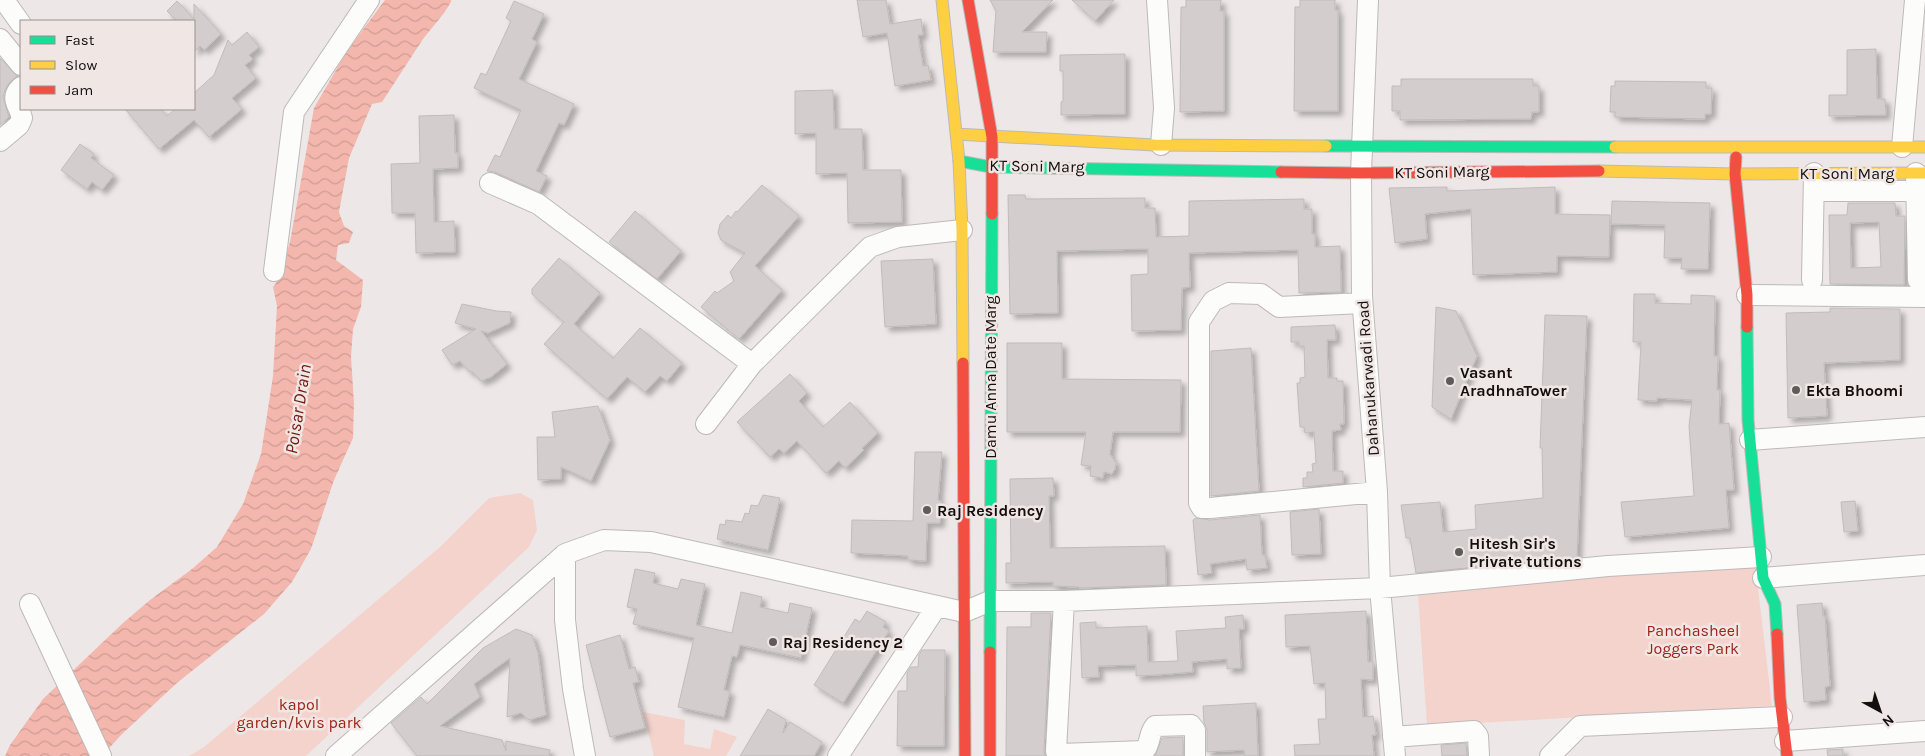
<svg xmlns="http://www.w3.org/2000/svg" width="1925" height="756" font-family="Karla,sans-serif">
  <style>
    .park { fill: #f4d3cd }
    .water { fill: url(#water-waves) }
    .building { fill: #d3cecd; stroke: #c0bcbc; fill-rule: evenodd; filter: url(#shadow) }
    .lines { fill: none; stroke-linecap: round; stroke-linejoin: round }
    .street-casing { stroke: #bdb9b8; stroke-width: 22 }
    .fast-casing { stroke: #bdb9b8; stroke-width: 13 }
    .slow-casing { stroke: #bdb9b8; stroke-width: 13 }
    .jam-casing { stroke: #bdb9b8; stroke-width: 13 }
    .street { stroke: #fcfcfb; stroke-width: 20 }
    .fast { stroke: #16e098; stroke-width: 11 }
    .slow { stroke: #ffcf43; stroke-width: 11 }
    .jam { stroke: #f24e42; stroke-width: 11 }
    .poi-dot { fill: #5f5b5a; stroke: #f0e6e4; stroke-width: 2 }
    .labels { text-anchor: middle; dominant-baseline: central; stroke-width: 5; stroke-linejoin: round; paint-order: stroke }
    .street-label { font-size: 16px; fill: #130f0e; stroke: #f0e6e4 }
    .poi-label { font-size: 16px; font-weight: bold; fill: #130f0e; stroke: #f0e6e4; text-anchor: start }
    .park-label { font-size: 16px; fill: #9c2517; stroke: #f0e6e4 }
    .water-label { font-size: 18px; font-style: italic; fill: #741a10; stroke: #f0e6e4 }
  </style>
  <defs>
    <pattern id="water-waves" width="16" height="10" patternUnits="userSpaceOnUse" patternTransform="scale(1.25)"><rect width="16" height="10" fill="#f3b7ad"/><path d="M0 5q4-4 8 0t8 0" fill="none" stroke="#cf9c94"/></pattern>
    <filter id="shadow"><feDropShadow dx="4.5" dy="4.5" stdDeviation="2.5" flood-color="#0004"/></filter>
  </defs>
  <rect width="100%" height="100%" fill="#ede8e7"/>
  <path class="park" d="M520,493L533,500L537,530L529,547L306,756H189L204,747L440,547L489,498Z
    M1755,562L1772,706L1427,726L1418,594Z
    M643,712L685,720L684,744L710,749L714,729L737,737L726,756H654Z"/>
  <path class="water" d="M385,0H451V2L444,13L423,39L382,102L372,104L349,158L339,212L344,226L353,232L349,243L338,245L336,260L363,280L361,307L353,329L351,357L354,403L353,438L334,480L311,549L292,582L264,614L178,682L121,735L102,756H5L10,745L43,699L123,623L150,600L192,569L217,547L243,504L261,454L273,376L277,306L273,287L285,270L283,265L290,242L314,108L347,51Z"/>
  <path class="building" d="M857,0H886L890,24L921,19L923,35H918L923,66L928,65L931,80L895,86L887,33L863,37Z
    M990,0H1053L1022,32H1047L1046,52H993L996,11Z
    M1072,0H1114L1095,21Z
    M1186,0H1221L1220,11H1224V111L1180,112L1181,7H1186Z
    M1300,0H1335V10H1338V111H1294L1295,7H1300Z
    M177,1L194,19V4L221,34L204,50L200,46L194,52V21H177L167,11Z
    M514,1L544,14L532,39L537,42L519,79L574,104L564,125L559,123L536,171L547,176L539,192L495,172L487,171L495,155L500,157L521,110L474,88L481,73L486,75L511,21L506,18Z
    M247,32L259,47L249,55L253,59L245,65L256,78L232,98L242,109L209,137L194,120L159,149L125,109H161L167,116L175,109H194V93L214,75L228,40L232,45Z
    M1876,49L1877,99H1885L1886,115L1829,116V95H1847V50Z
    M1125,54V114L1061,115V102L1063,101V71H1060V55Z
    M0,58L17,76L9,83L5,90L3,97L9,117L0,125Z
    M1401,79H1533V86H1539V112H1532L1531,119L1400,120V111H1392V86H1401Z
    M1615,81L1706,82V88H1712L1711,114H1705V119L1615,117V112H1610L1611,86H1615Z
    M833,90L834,129H862L863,170H901L902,222L848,223L847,173L816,174V133L795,134V91Z
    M454,115L455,153H458V168L433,169L434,222L454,221L455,252L416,253L415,213H392L391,164L420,163L419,116Z
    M80,144L94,154L91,158L114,175L102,190L92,182L87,189L61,170Z
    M762,185L799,216L755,266L782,290L739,339L701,307L715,291L717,293L734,281L730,272L745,253L721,240L718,233L720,224L728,215L731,218L736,211L737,212Z
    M1447,187V191L1555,187V214L1610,215L1609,257L1557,256V272L1473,275L1471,209L1425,214L1427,239L1395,243L1389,188Z
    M1008,195H1025L1026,199L1145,198V208H1155L1156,237L1189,236V201L1304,199V209H1312V234H1315V247L1340,246L1341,292L1299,293L1298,250L1189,253L1190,287L1182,288L1181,330L1132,331L1131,275L1148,274V249L1057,251L1058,313L1010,314Z
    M1612,201L1710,203L1708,269H1681L1682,258H1664L1665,225L1611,224Z
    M1848,203H1895L1896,216H1905L1904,285L1830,284L1829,215H1847ZM1879,222L1881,267L1851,268L1850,223Z
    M635,211L681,251L657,279L609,242Z
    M559,258L600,293L574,324L613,358L640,328L682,363L667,381L660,376L645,392L627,377L607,399L544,344L564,322L532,294V289Z
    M933,259L936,324L885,327L881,261Z
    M1634,294H1655V303L1691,304V295L1715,296L1714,356H1718L1717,390H1720L1719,424L1729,423L1734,490H1726L1729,528L1625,537L1621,502L1694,496L1689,426L1692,400L1657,398V401L1638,400L1641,342H1633Z
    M462,304L496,311L511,312L510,323L488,333L481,331L507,364L491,377L481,381L473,372H470L460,361L452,365L442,350L476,329L455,323Z
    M1436,307L1456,311L1477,356L1451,419L1432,407Z
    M1830,308L1900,309V360L1824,363L1827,416L1788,418L1786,313L1830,312Z
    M1545,315L1587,316L1577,557L1416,573L1410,538H1406L1401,505L1440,502L1443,532L1476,529L1475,505L1543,498L1542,448H1540Z
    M1335,325L1336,340H1327L1328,378H1337V381H1343L1344,424H1340L1341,430L1332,431L1333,471H1343V483L1303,487V478H1307V472H1313L1312,464L1316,463L1314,432L1305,433L1304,427H1300L1297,383H1300V378L1305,377L1304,346H1299V342H1291V327Z
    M1007,343H1062V379L1181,380L1180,432H1113L1110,454L1116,463L1115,469L1112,474L1104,472L1103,478L1090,476L1091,466L1081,465L1086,432H1007Z
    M1251,348L1259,491L1211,496V351Z
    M790,374L807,393L799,401L823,427L850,402L878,433L862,448L864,450L845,468L839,461L826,473L797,441L784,453L779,449L770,457L737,422Z
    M598,406L610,440L591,481L561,467V479L538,480L537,437H555L552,412Z
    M915,452H942L938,500L941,501L940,523H927L926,561L908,560V556L893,555L851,553L852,520L913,521Z
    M1053,478L1054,496H1049L1050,548L1165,546L1166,585L1079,588V587L1053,586V582L1006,583V563H1011L1010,479Z
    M763,495L780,498L768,550L717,539L720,524L725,525L726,520L742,522L745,513L749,514L751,505L758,506Z
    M1855,501L1858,531L1844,532L1841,502Z
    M1319,509L1321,554L1292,555L1290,512Z
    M1260,515L1262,555H1265L1267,568L1247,570L1246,559L1210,564L1212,573L1198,575L1193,520L1196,518L1210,520Z
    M635,569L655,573L653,583L678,589L681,579L705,584L696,625L732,633L741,592L762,597L760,607L788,613L790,603L812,608L801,658L740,645L737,657L732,656L724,690L730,691L724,717L678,707L694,638L633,624L637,609L627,607Z
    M1822,603L1823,616H1825L1830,686L1825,687L1826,700L1804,702L1797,605Z
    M867,611L886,622L883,627L889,631L843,703L814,685L855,619L860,622Z
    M1366,611L1368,662L1373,661V680L1361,679L1363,717L1373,716L1376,735H1372L1374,756H1295L1294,745L1320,744L1318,719H1326L1325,683L1314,684L1310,646L1286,647L1285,615Z
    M1031,613H1051L1044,750L1045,756H1006L1007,627H1031Z
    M1243,615L1244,629H1239L1241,668L1227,669V659L1192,662L1193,672L1156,675L1136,676V665L1098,666L1099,677L1082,678L1080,623L1096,622V628L1147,626L1148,662L1178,661L1176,631L1226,628L1225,617Z
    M516,629L532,635L538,653L546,715L529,720L521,713L507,717L510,658L474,684L480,697L440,726L502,740L506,751V741L550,750L549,756H417L391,723L421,697L427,704L483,648Z
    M620,635L629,669L635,667L639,682L633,683L645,728L610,737L586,645Z
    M922,650H945L944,746H897L898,691H907V673L911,667H918L919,655Z
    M1256,703L1258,756H1245L1244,750L1207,752V730L1204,722L1203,706Z
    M768,709L786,720L783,733L790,722L822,742L814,756H740Z
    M1183,737V756H1155L1162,738Z
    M1466,743L1467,756H1442L1441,745Z
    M1843,749V756H1828L1827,750Z"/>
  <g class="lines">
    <defs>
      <path id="street" d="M4,0L21,24
        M1157,0L1164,108L1161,145
        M1368,0L1361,173L1362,296L1377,492L1380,588L1395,756
        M0,39L21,65
        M0,141L19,125L22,118C19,105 9,98 21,87
        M1902,147L1915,0
        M1916,173L1918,280
        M490,183L538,204L752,364
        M1814,191H1916
        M274,271L294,112L369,0
        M1812,280L1814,173
        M1747,295L1925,297
        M1362,303L1279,307L1261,294L1229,293L1213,301L1199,322V503L1202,508H1210L1377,492
        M706,424L752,364L870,247L898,237L962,230
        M1750,440L1925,427
        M1763,578L1925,565
        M1064,601L1056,751L1060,754L1144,751C1151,744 1148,734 1155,726L1191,725L1195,730V756
        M30,604L101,756
        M1393,737L1474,731L1478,736L1479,756
        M1785,741L1925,731
        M336,756L565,554
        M585,756L573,689L565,620V554L604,540L651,542L964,612L990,601H1064L1380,588L1608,566L1761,557
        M838,756L937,606
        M1550,756L1580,726L1782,717"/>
      <path id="fast" d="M1326,146L1615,147
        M959,161L991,167L1281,172
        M1747,327L1748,420L1763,578L1775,604L1777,634
        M990,652L992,214"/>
      <path id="slow" d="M942,0L959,161L962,230L963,363
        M956,134L1154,145L1326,146
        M1615,147H1925
        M1599,171L1735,174L1925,173"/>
      <path id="jam" d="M968,0L992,137V214
        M1736,157L1735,174L1747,295V327
        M1281,172L1361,173L1599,171
        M963,363L965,756
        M1777,634L1780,698L1787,756
        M990,756V652"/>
    </defs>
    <use href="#street" class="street-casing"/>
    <use href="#fast" class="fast-casing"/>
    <use href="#slow" class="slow-casing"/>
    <use href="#jam" class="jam-casing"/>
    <use href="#street" class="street"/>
    <use href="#fast" class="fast"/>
    <use href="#slow" class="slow"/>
    <use href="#jam" class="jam"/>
  </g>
  <g class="poi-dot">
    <circle cx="1450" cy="381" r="5"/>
    <circle cx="1796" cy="390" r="5"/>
    <circle cx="927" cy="510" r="5"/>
    <circle cx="1459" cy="552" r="5"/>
    <circle cx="773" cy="642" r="5"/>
  </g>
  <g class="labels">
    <g class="street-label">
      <text transform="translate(1037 166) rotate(1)">KT Soni Marg</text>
      <text transform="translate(1442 172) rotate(-1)">KT Soni Marg</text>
      <text x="1847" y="173">KT Soni Marg</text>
      <text transform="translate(990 377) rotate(-90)">Damu Anna Date Marg</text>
      <text transform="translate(1368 378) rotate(-94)">Dahanukarwadi Road</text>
    </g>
    <g class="poi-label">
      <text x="1460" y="372">Vasant<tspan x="1460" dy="18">AradhnaTower</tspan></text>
      <text x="1806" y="390">Ekta Bhoomi</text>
      <text x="937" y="510">Raj Residency</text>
      <text x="1469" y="543">Hitesh Sir's<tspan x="1469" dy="18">Private tutions</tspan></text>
      <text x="783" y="642">Raj Residency 2</text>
    </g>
    <g class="park-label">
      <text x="1693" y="630">Panchasheel<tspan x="1693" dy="18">Joggers Park</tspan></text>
      <text x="299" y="704">kapol<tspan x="299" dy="18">garden/kvis park</tspan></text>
    </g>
    <g class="water-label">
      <text transform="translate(298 409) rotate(-81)">Poisar Drain</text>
    </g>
  </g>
  <rect x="20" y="20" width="175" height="90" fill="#f0e6e4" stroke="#98908e"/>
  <rect x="30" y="36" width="25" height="8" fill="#16e098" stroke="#98908e"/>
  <text x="65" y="45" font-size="15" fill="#130f0e">Fast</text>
  <rect x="30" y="61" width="25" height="8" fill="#ffcf43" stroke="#98908e"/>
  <text x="65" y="70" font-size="15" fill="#130f0e">Slow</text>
  <rect x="30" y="86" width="25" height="8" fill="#f24e42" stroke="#98908e"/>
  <text x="65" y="95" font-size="15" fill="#130f0e">Jam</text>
  <g transform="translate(1880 711) rotate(140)" stroke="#f0e6e4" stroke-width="4" paint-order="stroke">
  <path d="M0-4L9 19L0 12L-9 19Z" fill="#130f0e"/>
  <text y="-8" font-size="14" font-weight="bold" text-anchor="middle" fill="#130f0e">N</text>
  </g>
</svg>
